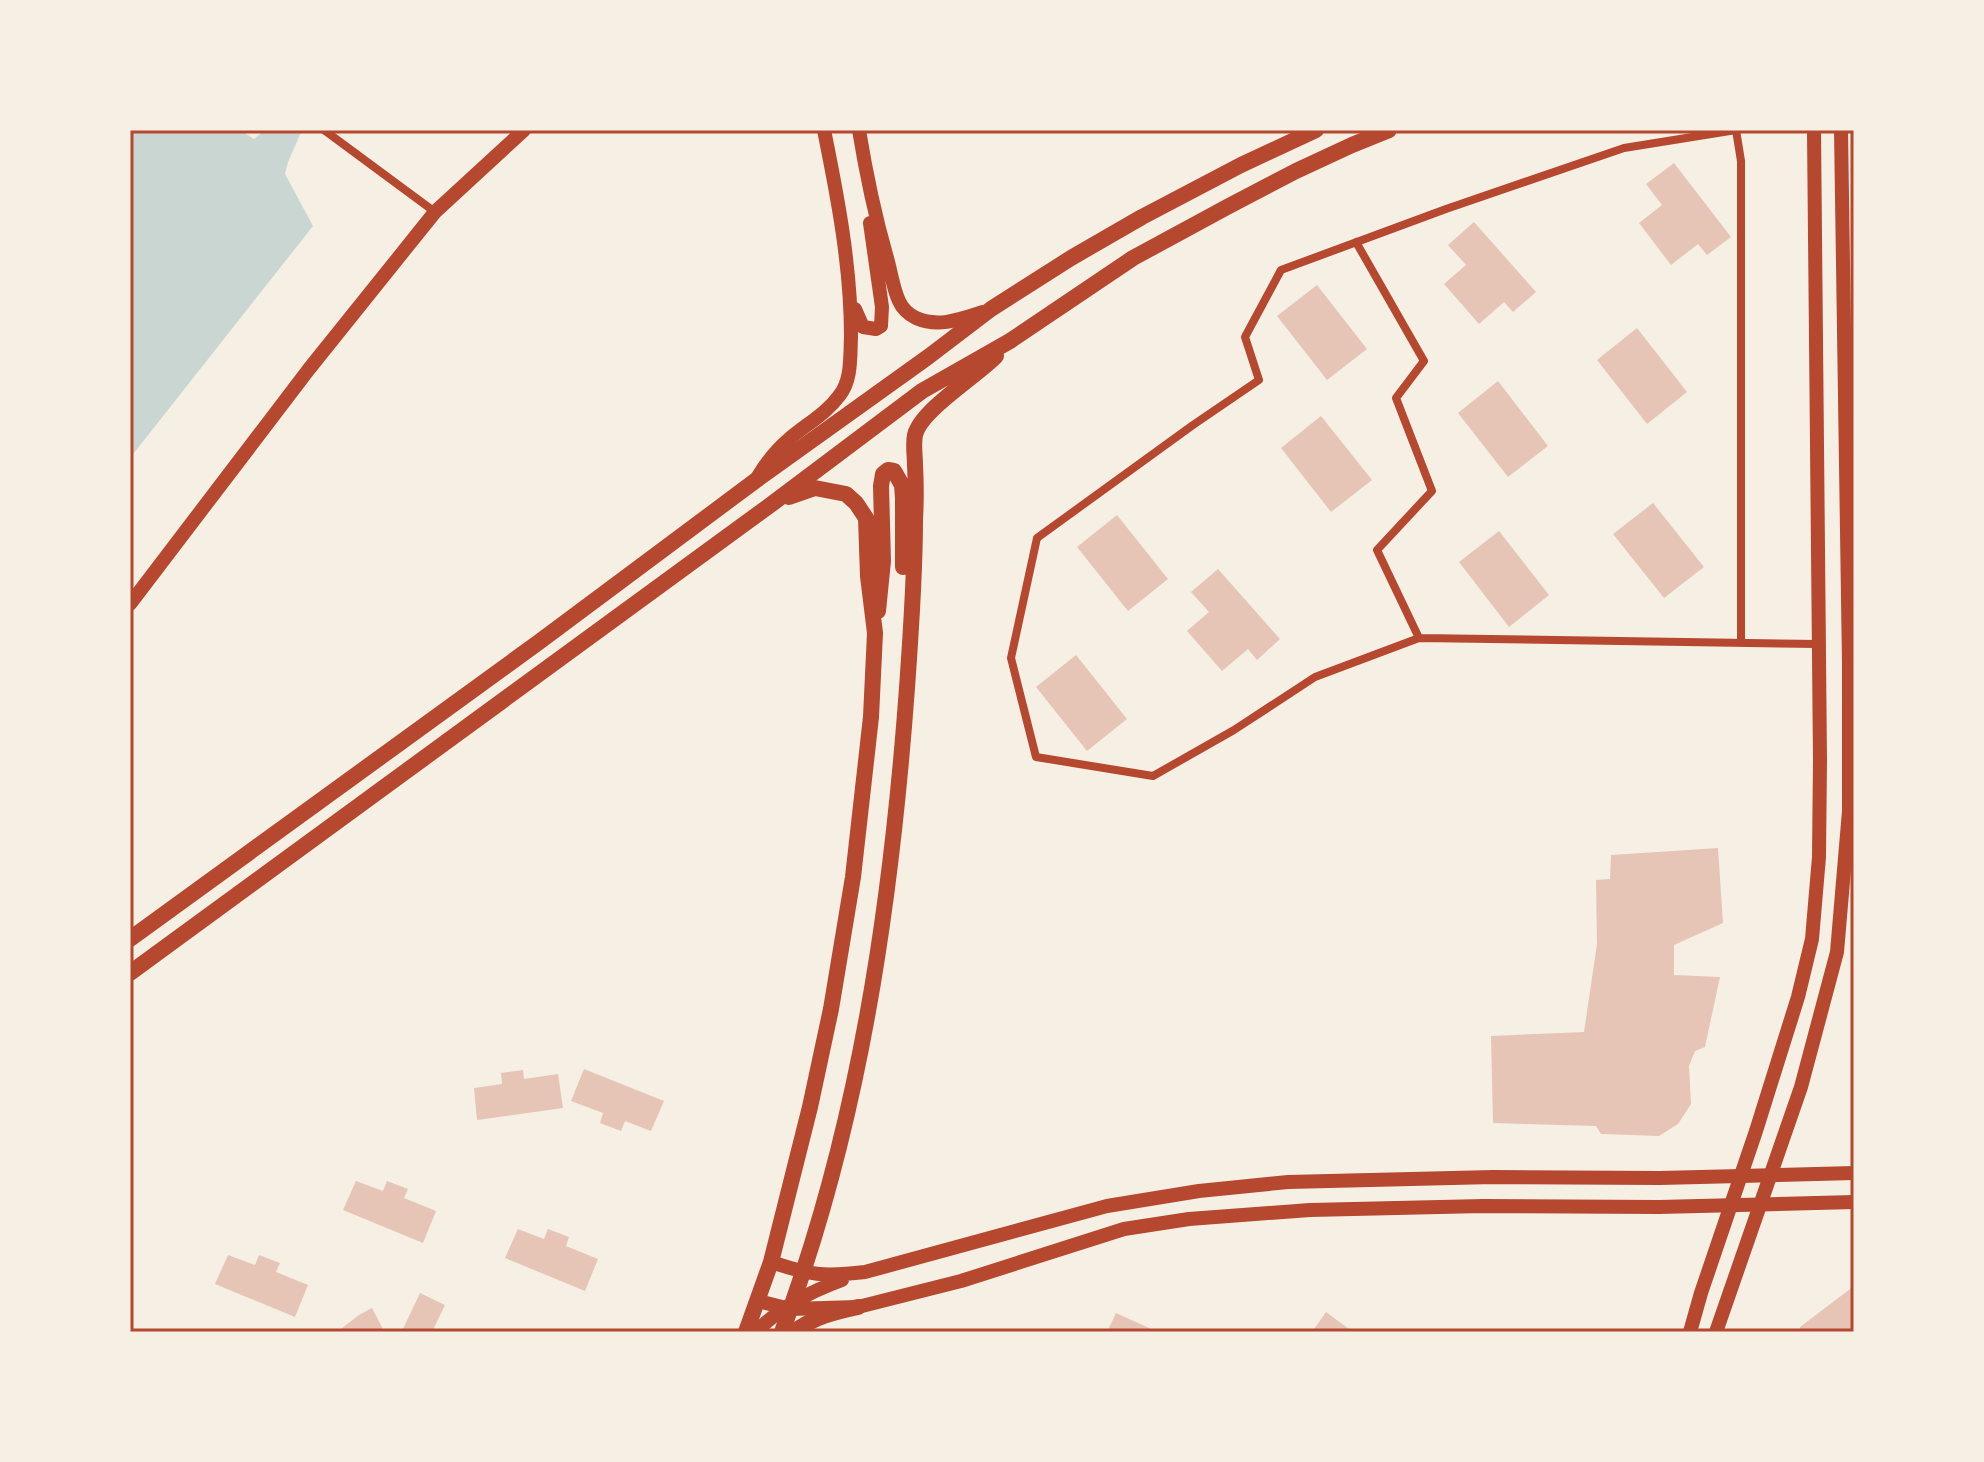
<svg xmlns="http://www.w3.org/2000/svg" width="1984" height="1462" font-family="'Titillium Web',sans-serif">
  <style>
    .water { fill: #c9d6d2 }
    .building { fill: #e6c5b7 }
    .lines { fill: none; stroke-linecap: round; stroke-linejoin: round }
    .minor { stroke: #b5482f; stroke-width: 8 }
    .tertiary { stroke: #b5482f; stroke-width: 14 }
    .secondary { stroke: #b5482f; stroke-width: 14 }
    .primary { stroke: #b5482f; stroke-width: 16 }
    .neatline { fill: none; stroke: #b5482f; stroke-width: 3 }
  </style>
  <rect width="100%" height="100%" fill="#f6efe4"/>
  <path class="water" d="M130,130H187L191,132L194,130H240L254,139L265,130H302L288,162L285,174L313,226L130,458Z"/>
  <path class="building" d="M1674,163L1731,237L1707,255L1698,244L1671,265L1639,223L1662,205L1646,184Z
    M1474,222L1536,292L1513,312L1504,302L1479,324L1444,284L1466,265L1448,245Z
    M1317,285L1367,349L1327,380L1277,316Z
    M1637,328L1687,392L1647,424L1597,360Z
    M1498,381L1548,446L1508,477L1458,413Z
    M1321,416L1372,480L1331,512L1281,448Z
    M1653,503L1704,567L1664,598L1613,534Z
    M1117,515L1168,579L1128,611L1077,547Z
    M1499,531L1549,595L1509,627L1459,562Z
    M1218,569L1280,639L1257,660L1248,649L1222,671L1187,631L1209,612L1191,592Z
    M1076,655L1127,719L1087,751L1036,687Z
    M1718,848L1723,923L1674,945V975L1720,977L1705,1047L1695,1051L1689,1066L1691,1104L1678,1124L1659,1136L1601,1134L1596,1126L1493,1123L1491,1036L1584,1032L1597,944L1596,880L1610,879L1611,855Z
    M584,1069L664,1101L651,1131L625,1121L621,1131L600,1123L603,1113L571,1101Z
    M523,1070L524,1079L558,1074L563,1108L477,1120L474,1088L502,1084L501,1073Z
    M356,1181L383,1191L387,1181L408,1189L404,1198L436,1211L423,1243L343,1210Z
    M518,1229L544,1239L548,1229L569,1237L566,1246L598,1259L585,1291L505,1258Z
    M228,1255L255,1265L259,1255L280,1263L276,1272L308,1285L295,1317L215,1284Z
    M1854,1286V1332H1799L1800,1327Z
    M420,1293L445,1305L432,1332H404L402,1331Z
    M372,1308L384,1331L337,1332L359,1315Z
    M1326,1312L1353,1332H1312Z
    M1116,1313L1158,1332H1107Z"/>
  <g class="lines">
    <path class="minor" d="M324,130L435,212
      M1356,242L1424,361L1396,398L1432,491L1377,550L1419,638
      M1741,643V161L1736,130L1624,148L1446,209L1281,270L1245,337L1259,380L1193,425L1037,538L1011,658L1036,757L1153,776L1234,730L1315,677L1419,638L1819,644"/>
    <path class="tertiary" d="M859,130C866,173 875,216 887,258C891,272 893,288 899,301C902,308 908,314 916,318C939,328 961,319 983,312
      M855,309L863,327L876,329L881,326L882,307L870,223
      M757,478C766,463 775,451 788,440C805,425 826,414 839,396C852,380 850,357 851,337C851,267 838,199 824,130
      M130,604L309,369L435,212L524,130
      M1690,1332L1701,1293L1756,1131L1798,997L1812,939L1819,857L1820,760L1814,130
      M1716,1332L1801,1087L1837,952L1849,811V664L1841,130"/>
    <path class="secondary" d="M771,1262C810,1275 823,1277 865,1272L1107,1206L1199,1191L1288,1182L1493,1177L1660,1178L1854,1173
      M758,1301L790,1309L858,1307L961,1281L1124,1229L1189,1219L1310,1210L1483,1206L1659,1207L1854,1202
      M756,1332C780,1307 809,1292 842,1280"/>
    <path class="primary" d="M878,611L883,561L881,486L883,474L888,470L894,471L902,485L903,498V567
      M130,939L539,642L755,481L928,357L991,309L1071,258L1142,217L1241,165L1316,130
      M130,973L773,503L922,391L1010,341L1133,258L1229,206L1296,171L1352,145L1389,130
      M746,1332L771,1262L810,1107L831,1009L853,877L871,717L875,633L868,576L866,518L856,503L846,494L815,488L789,497
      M782,1332C859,1126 891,907 907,688C911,632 915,576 915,520C916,502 916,483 915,465C915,456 913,445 915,435C921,410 977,376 996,356
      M794,1332C813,1317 835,1312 858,1307"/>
  </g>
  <rect width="1984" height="1462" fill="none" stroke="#f6efe4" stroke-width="264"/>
  <rect x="132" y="132" width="1720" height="1198" class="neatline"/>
</svg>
